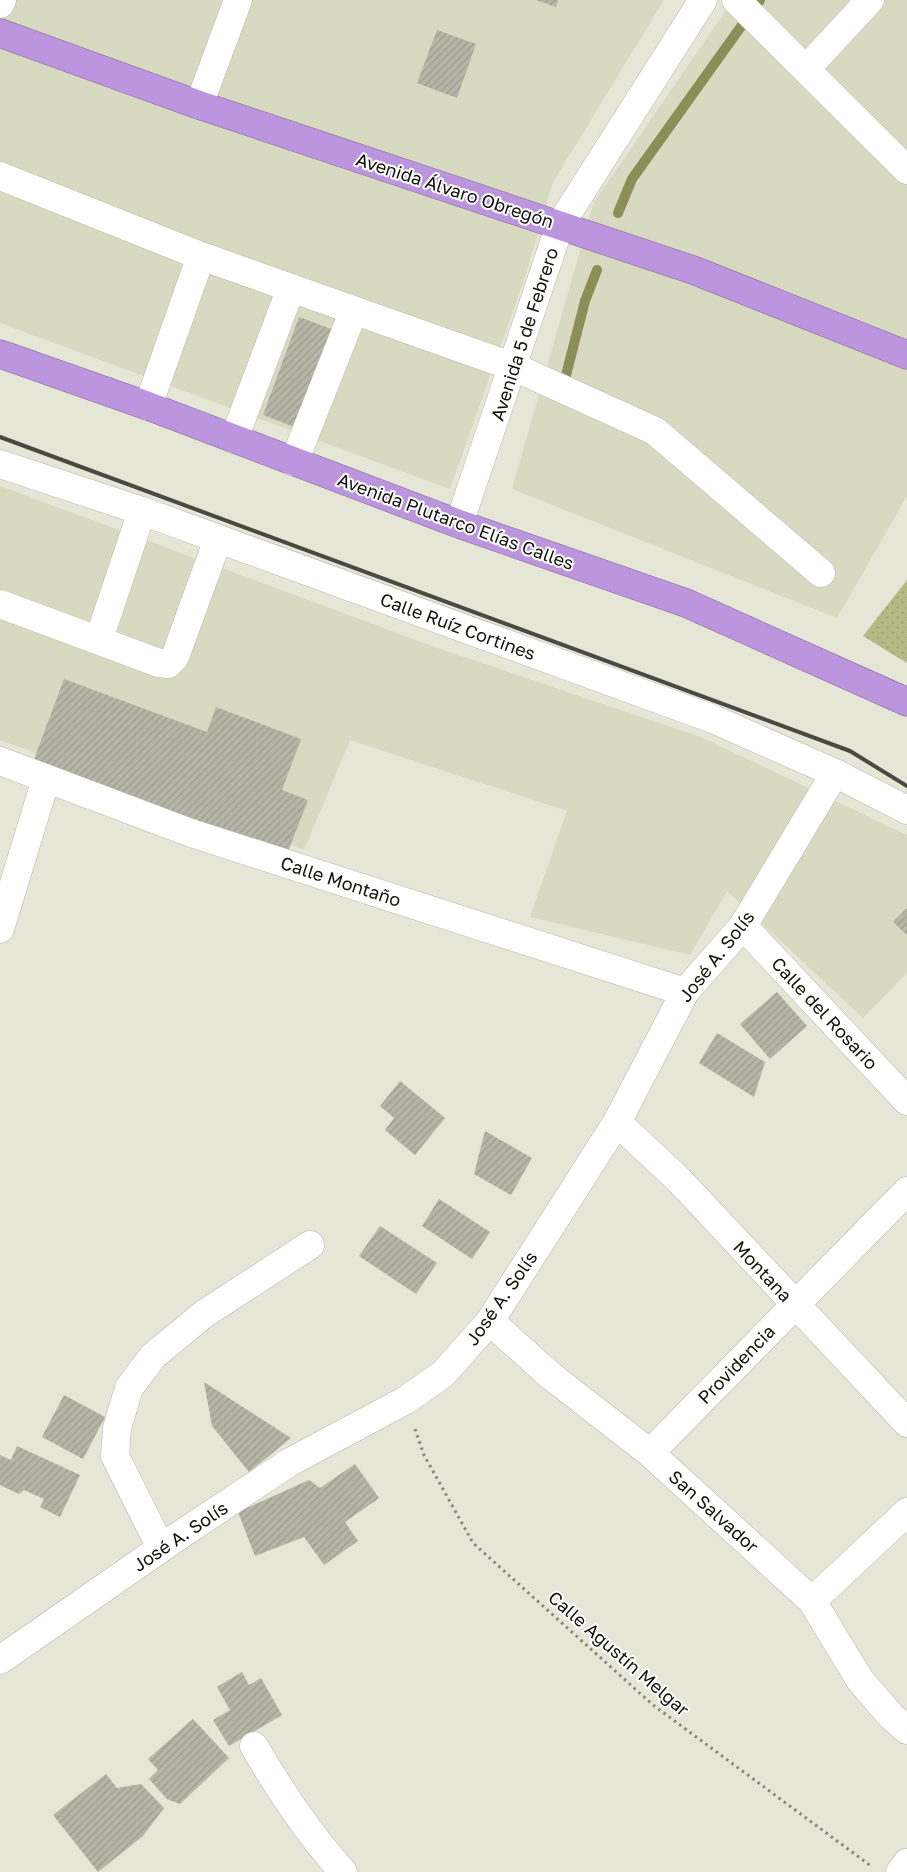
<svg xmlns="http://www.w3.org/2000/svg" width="907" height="1872" font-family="'Golos Text',sans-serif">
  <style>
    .built { fill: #d8d9c1 }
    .grass { fill: url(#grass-dots) }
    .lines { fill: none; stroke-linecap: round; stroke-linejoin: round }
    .stream { stroke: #8c8e57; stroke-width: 10 }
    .building { fill: url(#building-hatch) }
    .minor-casing { stroke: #b6b7a7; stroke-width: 29 }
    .highway-casing { stroke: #806895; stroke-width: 29 }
    .path { stroke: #86867b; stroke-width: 3; stroke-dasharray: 2.5 4; stroke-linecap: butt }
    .minor { stroke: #fff; stroke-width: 28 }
    .highway { stroke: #bb95de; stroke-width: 28 }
    .rail { stroke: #494a42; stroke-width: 4 }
    .labels { text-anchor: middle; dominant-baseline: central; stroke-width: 4; stroke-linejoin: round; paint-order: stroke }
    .street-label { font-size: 18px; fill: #13130e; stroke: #fff }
  </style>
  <defs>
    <pattern id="grass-dots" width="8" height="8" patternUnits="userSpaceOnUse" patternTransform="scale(1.25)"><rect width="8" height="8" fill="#b7b984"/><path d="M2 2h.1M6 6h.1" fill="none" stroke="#9c9e71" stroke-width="1.8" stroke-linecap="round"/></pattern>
    <pattern id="building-hatch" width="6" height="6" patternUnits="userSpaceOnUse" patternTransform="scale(1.25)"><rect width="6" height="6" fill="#b5b6a6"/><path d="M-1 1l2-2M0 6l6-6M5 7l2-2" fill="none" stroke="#9b9c8e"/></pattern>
  </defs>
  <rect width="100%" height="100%" fill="#e5e6d5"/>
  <path class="built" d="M0,0H664L553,182L525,277L450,489L0,323Z
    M733,0H907V496L837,618L512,489L594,202Z
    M0,486L443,650L701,737L907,835V973L863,1018L727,891L690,955L530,917L567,811L350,740L304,850L0,740Z"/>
  <path class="grass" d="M907,580V663L863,636Z"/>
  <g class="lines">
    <path class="stream" d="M618,213L632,179L760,0
      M564,383L585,301L597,270"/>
  </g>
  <path class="building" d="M536,0H558L556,7Z
    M437,30L476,44L457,98L417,83Z
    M299,317L334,330L297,428L263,415Z
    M64,679L207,732L216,707L301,739L282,790L308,800L287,854L33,762Z
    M907,908V935L893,922Z
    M777,992L807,1026L770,1059L740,1024Z
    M717,1033L765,1062L754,1097L699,1063Z
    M400,1081L445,1118L415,1155L385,1130L394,1118L380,1106Z
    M485,1131L532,1158L511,1195L474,1174Z
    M439,1199L490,1232L472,1259L422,1226Z
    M380,1226L437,1263L416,1294L359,1256Z
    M204,1382L291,1438L249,1472L212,1426Z
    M64,1395L105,1417L83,1459L42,1437Z
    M17,1446L80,1475L60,1517L40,1507L44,1499L24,1490L19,1494L0,1485V1455L11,1460Z
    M355,1464L379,1498L345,1522L358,1541L324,1565L304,1537L255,1556L238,1512L309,1480L320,1488Z
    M242,1672L249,1685L261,1678L282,1715L229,1746L213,1720L230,1710L217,1687Z
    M193,1719L229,1758L180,1804L167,1799L149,1779L158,1770L148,1759Z
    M106,1774L117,1788L141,1784L164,1808L143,1836L98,1872L53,1815Z"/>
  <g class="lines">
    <defs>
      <path id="minor" d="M736,0L907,170
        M0,4L2,0
        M806,69L870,0
        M199,105L238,0
        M0,176L201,256L514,367L655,431L821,573
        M148,406L201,256
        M234,439L291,288
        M294,462L354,310
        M0,464L142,511L713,719L835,773L907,810
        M459,524L560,225L703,0
        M0,604L159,663L168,664L175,657L218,539
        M99,639L142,511
        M0,761L191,833L685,992
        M743,926L907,1101
        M0,929L46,779
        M617,1122L679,1180L907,1423
        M490,1321L551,1376L650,1453L812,1601L860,1680L891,1716L907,1730
        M650,1453L907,1191
        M161,1548L115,1456L117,1428L129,1388L153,1356L204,1314L310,1245
        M812,1601L907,1512
        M0,1660L183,1533L290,1462L406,1400L443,1374L490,1321L617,1122L685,992L743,926L835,773
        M254,1746C280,1791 308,1833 343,1872
        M900,1872L907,1863"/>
      <path id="highway" d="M0,33L199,105L693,270L907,355
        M0,354L148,406L459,524L686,603L907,702"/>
    </defs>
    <use href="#minor" class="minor-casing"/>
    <use href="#highway" class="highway-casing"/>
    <path class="path" d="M415,1429L424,1455L473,1543L653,1705L871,1866"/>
    <use href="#minor" class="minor"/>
    <use href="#highway" class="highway"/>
    <path class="rail" d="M0,437L850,751L907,786"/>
  </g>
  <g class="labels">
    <g class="street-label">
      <text transform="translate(455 190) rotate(18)">Avenida Álvaro Obregón</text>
      <text transform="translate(524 334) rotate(-72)">Avenida 5 de Febrero</text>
      <text transform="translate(456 521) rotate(20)">Avenida Plutarco Elías Calles</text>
      <text transform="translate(458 626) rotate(20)">Calle Ruíz Cortines</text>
      <text transform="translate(341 881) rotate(18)">Calle Montaño</text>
      <text transform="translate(716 956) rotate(-52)">José A. Solís</text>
      <text transform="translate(825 1013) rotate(47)">Calle del Rosario</text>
      <text transform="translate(763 1271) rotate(47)">Montana</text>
      <text transform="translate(501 1298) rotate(-55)">José A. Solís</text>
      <text transform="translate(736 1364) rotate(-46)">Providencia</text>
      <text transform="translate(714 1511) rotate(42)">San Salvador</text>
      <text transform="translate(180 1536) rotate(-34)">José A. Solís</text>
      <text transform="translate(619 1653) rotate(41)">Calle Agustín Melgar</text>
    </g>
  </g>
</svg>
